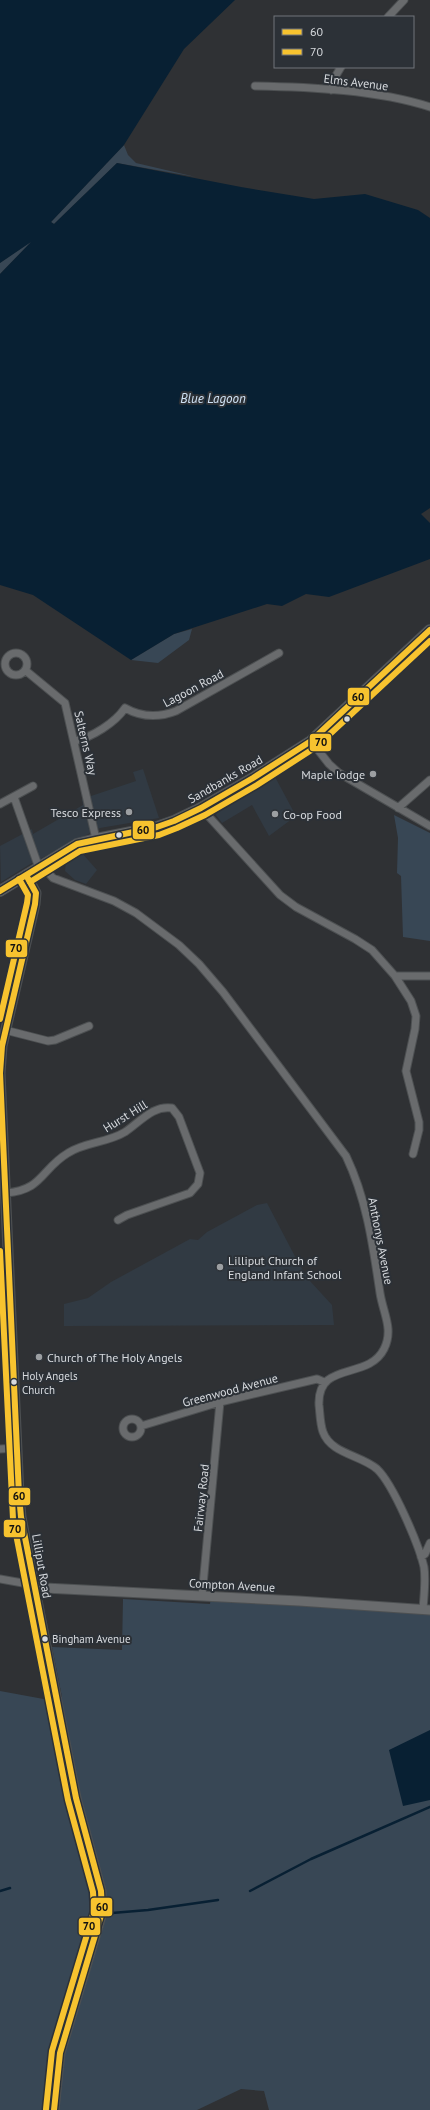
<svg xmlns="http://www.w3.org/2000/svg" width="430" height="2110" font-family="'PT Sans',sans-serif">
  <style>
    .built { fill: #313a43 }
    .green { fill: #384755 }
    .water { fill: #082033 }
    .lines { fill: none; stroke-linecap: round; stroke-linejoin: round }
    .stream { stroke: #082033; stroke-width: 2.5 }
    .minor-casing { stroke: #4d5052; stroke-width: 9 }
    .tertiary-casing { stroke: #4d5052; stroke-width: 11 }
    .secondary-casing { stroke: #4d5052; stroke-width: 12 }
    .minor { stroke: #696b6d; stroke-width: 7 }
    .tertiary { stroke: #696b6d; stroke-width: 9 }
    .secondary { stroke: #696b6d; stroke-width: 10 }
    .bus-1-casing { stroke: #2c3137; stroke-width: 9 }
    .bus-2-casing { stroke: #2c3137; stroke-width: 9 }
    .bus-1 { stroke: #f7c32f; stroke-width: 6 }
    .bus-2 { stroke: #f7c32f; stroke-width: 6 }
    .bus-dot { fill: #d7dade; stroke: #2c3137; stroke-width: 1.5 }
    .poi-dot { fill: #9c9fa2; stroke: #2c3137; stroke-width: 1.5 }
    .labels { text-anchor: middle; dominant-baseline: central; stroke-width: 4; stroke-linejoin: round; paint-order: stroke }
    .bus-label { font-size: 11px; fill: #d7dade; stroke: #2c3137; text-anchor: start }
    .street-label { font-size: 12px; fill: #d7dade; stroke: #2c3137 }
    .poi-label { font-size: 12px; fill: #d7dade; stroke: #2c3137; text-anchor: start }
    .water-label { font-size: 13px; font-style: italic; fill: #d0e3f6; stroke: #2c3137 }
    .line-badge { stroke: #2c3137; stroke-width: 1.5 }
    .pale-badge-label { font-size: 11px; text-anchor: middle; font-weight: bold; fill: #111 }
  </style>
  <rect width="100%" height="100%" fill="#2f3134"/>
  <path class="built" d="M143,769L159,818L100,828L32,863L1,882L0,846L32,829L33,834L83,805L82,799L136,781L133,772Z
    M274,775L296,816L269,836L252,805L222,823L216,815L218,809Z
    M81,852L97,870L86,884L75,880L65,871L66,861Z
    M267,1203L299,1264L310,1281L332,1305L334,1325L64,1326V1304L88,1298L111,1282L190,1239L198,1240L207,1232L257,1205Z"/>
  <path class="green" d="M124,145L128,155L136,163L196,177L117,163L54,224L51,222Z
    M33,240L0,274V263Z
    M192,629L189,640L158,663L131,660L174,634Z
    M394,815L430,833V941L403,937L401,876L397,873L398,838Z
    M211,1596L430,1610V2110H269L264,2091L241,2089L197,2110H0V1691L49,1700L62,1697L52,1647L122,1650L123,1599L210,1604Z"/>
  <path class="water" d="M0,0H235L184,49L124,145L51,222L54,224L117,163L241,187L314,199L365,194L418,210L430,218V508L421,514L430,523V559L329,597L306,594L282,606L267,604L174,634L131,660L33,595L0,585V274L31,242L0,263Z
    M430,1730V1800L403,1806L389,1750Z"/>
  <g class="lines">
    <path class="stream" d="M0,1891L10,1888
      M250,1891L311,1859L430,1807
      M112,1913L148,1910L218,1900"/>
    <defs>
      <path id="minor" d="M388,17L404,0
        M255,86C310,87 378,90 430,107
        M331,90L335,77L341,67
        M5 664a11 11 0 1 1 22 0a11 11 0 1 1-22 0Z
        M25,670L65,703L96,839
        M75,741C92,737 115,723 125,708C141,717 158,718 176,711L279,653
        M311,741L329,764L339,773L430,826
        M14,797L39,868
        M0,804L33,786
        M201,808L280,895L296,907L355,939L372,950L395,976H430
        M398,808L430,780
        M42,866L53,878L114,901L136,913L179,945L199,964L223,992L346,1156C367,1200 373,1246 380,1293C383,1313 394,1329 384,1349C368,1381 317,1360 319,1405C320,1413 320,1424 323,1432C331,1454 361,1455 377,1469C393,1484 419,1545 424,1567C426,1580 424,1595 423,1609
        M395,976L411,1001L416,1016L415,1029L406,1071L419,1122V1130L413,1154
        M5,1030L48,1041L55,1040L89,1026
        M6,1193C43,1190 41,1169 68,1153C85,1142 107,1143 125,1132C140,1122 153,1105 172,1108L179,1117L200,1173L198,1184L190,1193L127,1215L118,1220
        M123 1428a9 9 0 1 1 18 0a9 9 0 1 1-18 0Z
        M141,1426L220,1402L317,1379L324,1382
        M0,1449L16,1448
        M421,1557L425,1554L430,1543
        M0,1579L34,1585
        M202,1596L220,1402"/>
      <path id="tertiary" d="M26,875L36,893L35,904L2,1046L0,1073L19,1495L21,1517L34,1585L76,1798L101,1891L102,1912L99,1923L60,2053L54,2110
        M34,1585L45,1588L299,1601L430,1610"/>
      <path id="secondary" d="M0,891L77,844L96,839L157,827L174,821L201,808L253,778L311,741L430,630"/>
    </defs>
    <use href="#minor" class="minor-casing"/>
    <use href="#tertiary" class="tertiary-casing"/>
    <use href="#secondary" class="secondary-casing"/>
    <use href="#minor" class="minor"/>
    <use href="#tertiary" class="tertiary"/>
    <use href="#secondary" class="secondary"/>
    <defs>
      <path id="bus-1" d="M26,875L36,893L35,904L2,1046L0,1073L19,1495L21,1517L76,1798L101,1891L102,1912L60,2053L54,2110
        M0,891L77,844L157,827L174,821L201,808L253,778L311,741L430,630"/>
      <path id="bus-2" d="M30,882L80,851L159,835L177,828L205,815L257,785L316,747L430,641
        M0,1019L27,903L28,895L19,879
        M0,1251L13,1519L68,1800L93,1892L94,1911L52,2051L46,2109"/>
    </defs>
    <use href="#bus-1" class="bus-1-casing"/>
    <use href="#bus-2" class="bus-2-casing"/>
    <use href="#bus-1" class="bus-1"/>
    <use href="#bus-2" class="bus-2"/>
  </g>
  <g class="bus-dot">
    <circle cx="347" cy="719" r="3.5"/>
    <circle cx="119" cy="835" r="3.5"/>
    <circle cx="14" cy="1382" r="3.5"/>
    <circle cx="45" cy="1639" r="3.5"/>
  </g>
  <g class="poi-dot">
    <circle cx="373" cy="774" r="4"/>
    <circle cx="129" cy="812" r="4"/>
    <circle cx="275" cy="814" r="4"/>
    <circle cx="220" cy="1267" r="4"/>
    <circle cx="39" cy="1357" r="4"/>
  </g>
  <g class="labels">
    <g class="bus-label">
      <text x="22" y="1376">Holy Angels<tspan x="22" dy="14">Church</tspan></text>
      <text x="52" y="1639">Bingham Avenue</text>
    </g>
    <g class="street-label">
      <text transform="translate(356 82) rotate(7)">Elms Avenue</text>
      <text transform="translate(193 688) rotate(-28)">Lagoon Road</text>
      <text transform="translate(86 743) rotate(77)">Salterns Way</text>
      <text transform="translate(225 779) rotate(-30)">Sandbanks Road</text>
      <text transform="translate(125 1116) rotate(-32)">Hurst Hill</text>
      <text transform="translate(381 1241) rotate(79)">Anthonys Avenue</text>
      <text transform="translate(230 1390) rotate(-15)">Greenwood Avenue</text>
      <text transform="translate(201 1498) rotate(-84)">Fairway Road</text>
      <text transform="translate(42 1566) rotate(80)">Lilliput Road</text>
      <text transform="translate(232 1585) rotate(3)">Compton Avenue</text>
    </g>
    <g class="poi-label">
      <text x="365" y="774" text-anchor="end">Maple lodge</text>
      <text x="121" y="812" text-anchor="end">Tesco Express</text>
      <text x="283" y="814">Co-op Food</text>
      <text x="228" y="1260">Lilliput Church of<tspan x="228" dy="14">England Infant School</tspan></text>
      <text x="47" y="1357">Church of The Holy Angels</text>
    </g>
    <g class="water-label">
      <text x="213" y="398">Blue Lagoon</text>
    </g>
  </g>
  <g class="line-badge">
    <rect x="347" y="687" width="23" height="19" rx="4" fill="#f7c32f"/>
    <rect x="309" y="733" width="23" height="19" rx="4" fill="#f7c32f"/>
    <rect x="132" y="820" width="23" height="20" rx="4" fill="#f7c32f"/>
    <rect x="5" y="939" width="23" height="19" rx="4" fill="#f7c32f"/>
    <rect x="8" y="1487" width="23" height="19" rx="4" fill="#f7c32f"/>
    <rect x="3" y="1519" width="23" height="19" rx="4" fill="#f7c32f"/>
    <rect x="90" y="1897" width="23" height="20" rx="4" fill="#f7c32f"/>
    <rect x="78" y="1917" width="23" height="19" rx="4" fill="#f7c32f"/>
  </g>
  <g class="pale-badge-label">
    <text x="358" y="701">60</text>
    <text x="321" y="746">70</text>
    <text x="143" y="834">60</text>
    <text x="16" y="952">70</text>
    <text x="19" y="1500">60</text>
    <text x="15" y="1533">70</text>
    <text x="102" y="1911">60</text>
    <text x="89" y="1930">70</text>
  </g>
  <rect x="274" y="16" width="140" height="52" fill="#2c3137" stroke="#70757a"/>
  <rect x="282" y="29" width="20" height="6" fill="#f7c32f" stroke="#70757a"/>
  <text x="310" y="36" font-size="12" fill="#d7dade">60</text>
  <rect x="282" y="49" width="20" height="6" fill="#f7c32f" stroke="#70757a"/>
  <text x="310" y="56" font-size="12" fill="#d7dade">70</text>
</svg>
